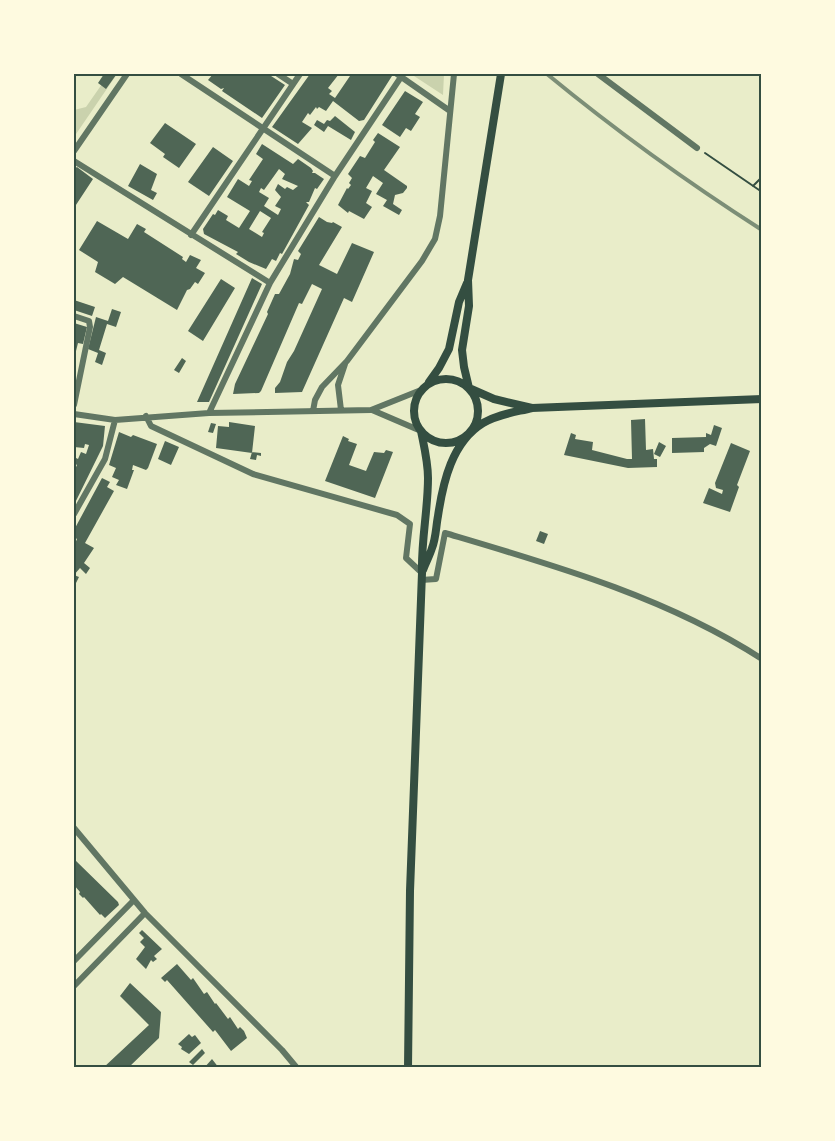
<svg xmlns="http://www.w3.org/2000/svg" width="835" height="1141" font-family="Literata,serif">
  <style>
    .green { fill: #cad2ad }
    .building { fill: #4f6655; fill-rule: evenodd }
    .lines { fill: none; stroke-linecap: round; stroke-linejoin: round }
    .path { stroke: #344e41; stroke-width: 2 }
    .minor { stroke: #617663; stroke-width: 6 }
    .secondary { stroke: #344e41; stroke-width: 8 }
    .rail { stroke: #7c8e77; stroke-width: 4 }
    .neatline { fill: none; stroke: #344e41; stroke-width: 2 }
  </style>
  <rect width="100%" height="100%" fill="#e9edc9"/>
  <path class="green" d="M109,74H117L74,137V110L86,107Z
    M416,74H444L443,95L414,76Z"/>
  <path class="building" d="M104,74L116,75L106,89L98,83Z
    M213,74H268L285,85L262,118L222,91L224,88L221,89L208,80Z
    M310,74H339L328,88L332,91L329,94L335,98L350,76L347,74H389L392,76L364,120L359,121L333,101L326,111L319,107L317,109L316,107L310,115L308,113L302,122L312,128L298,144L272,127Z
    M405,91L423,102L415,114L420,117L411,131L406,128L400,137L382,125Z
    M335,116L355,132L351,140L328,126L324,132L314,125L317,120L324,124L327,120L330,121Z
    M165,123L196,144L179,168L163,157L165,154L150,143Z
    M378,133L400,147L384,170L407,186V188L403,193L395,195L393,204L402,210L399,215L383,206L387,200L376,194L383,183L373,176L366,188L372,191L366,203L372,207L364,219L349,211L348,213L338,205L347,188L348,189L351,185L349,183L352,178L348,174L360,156L365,158L375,142L373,140Z
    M262,144L293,164L298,159L311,168L313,171L312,173H315L324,179L317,189L315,188L309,202H306L309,205L282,254L280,253L276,261L272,259L266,269L249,262L236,254L238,252L204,234L203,229L213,214L215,215L218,210L228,216L226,220L239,228L250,211L227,197L238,179L249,186L252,181L249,180L263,159L256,154ZM279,169L285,174L282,179L298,186L293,190L287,187L285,189L278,184L275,190L281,197L275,206L281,209L278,215L264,206L269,198L259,192L261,188L264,190ZM260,211L271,218L262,232L264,233L262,237L249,229Z
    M213,147L233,161L209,196L188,182Z
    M140,164L157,174L151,190L157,193L153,200L128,186Z
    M77,167L93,179L74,208V169Z
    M319,217L327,222L332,223L333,222L342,227L319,265L337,274L352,243L374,252L352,302L344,298L302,392L275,393V388L280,382L287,362L294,351L322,289L312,284L302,304L299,303L261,391L259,393L233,394L235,384L268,314L267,312L275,294H279L290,274L294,259L298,260L301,254L298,251Z
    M97,221L128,239L137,224L146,229L144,232L183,257L182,259L186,262L190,255L201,260L196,268L205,273L198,284L195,282L190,289L187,290L177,310L123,277L115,284L95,272L98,262L79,250Z
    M252,278L262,284L209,402H197Z
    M221,279L235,288L203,341L188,331Z
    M74,300L95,307L92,316L74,310Z
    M112,309L121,312L116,327L107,324L99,350L106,353L102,365L95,362L98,353L88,349L96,317L108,321Z
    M74,323L87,327L83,344L78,343L74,359Z
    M182,358L186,361L179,373L174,370Z
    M645,419L646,450L653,449L654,459H657V467L628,468L564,455L571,433L576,435L575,439L593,442L592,450L627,459H632L631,420Z
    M74,422L105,426L103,446L74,505V471L77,465L74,463V457L78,459L81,452L86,454L89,445L85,444L84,448L74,447Z
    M229,422L255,426L252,453L216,448L218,426L229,427Z
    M211,423L216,424L213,433L208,432Z
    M714,425L722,428L716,446L710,444L704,448V452L672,453V438L706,437V433L711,435Z
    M119,432L131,437L133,435L157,444L148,468L146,470L133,465L132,470H134L127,489L116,485L119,480L112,477L116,468L109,465Z
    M343,436L349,439L348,441L357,444L349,465L366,471L374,452L384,453L386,450L393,452L375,498L325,481Z
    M165,441L179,447L171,465L158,459Z
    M659,442L666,446L660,457L654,454Z
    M731,443L750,451L737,485L739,487L730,512L703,503L709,488L722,494L723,490L716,488L715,483Z
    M252,452L261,453V456L257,455L256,460L250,459Z
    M102,478L110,482L107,487L114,491L85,543L94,548L84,563L90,568L86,574L80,568L74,575L79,577L74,587V546L77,539L74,537V530Z
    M540,531L548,534L544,544L536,541Z
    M74,859L118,902L119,905L105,918L101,914L100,915L84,897L83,898L79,894L80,892L74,885Z
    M142,930L162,949L154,956L157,959L153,962L151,960L146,969L136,959L145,947L140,942L144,938L139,933Z
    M177,964L191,980L193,978L204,994L207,992L215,1004L216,1003L228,1019L230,1017L238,1029L240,1027L244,1031L247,1038L231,1051L215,1030L213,1032L167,980L165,982L161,978Z
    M130,983L161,1012L159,1038L128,1068H103L149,1025L120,996Z
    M189,1034L192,1037L195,1035L201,1043L189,1054L181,1049L182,1047L178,1044Z
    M202,1049L205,1053L193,1065L189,1062Z
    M212,1059L219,1068H204Z"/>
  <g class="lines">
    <path class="path" d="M705,153L762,192
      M753,186L762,177"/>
    <path class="minor" d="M181,74L335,176
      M278,74L293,84
      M397,74L450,111
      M598,74L697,148
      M74,151L127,74
      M74,161L270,283
      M191,235L300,74
      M74,316L89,321L90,327L74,405
      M341,410L338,385L345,364
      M372,410L421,431
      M313,411L315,400L322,387L347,361L422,261L435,239L440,216L454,74
      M209,413L270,283L335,176L403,74
      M74,414L115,420L209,413L371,410L421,390
      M146,416L151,426L253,474L397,515L410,524L406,558L422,573
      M74,514L105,459L115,420
      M421,580L436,579L445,533C553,565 666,597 762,659
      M74,828L145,913L282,1050L297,1068
      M74,961L134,900
      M74,986L145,913"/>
    <path class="secondary" d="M501,74L468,280L469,306L462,350L464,367L469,388L494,399L532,408
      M414 411a32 32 0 1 1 64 0a32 32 0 1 1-64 0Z
      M429,382L439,368L449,349L459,302L467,283
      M423,570C426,562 430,555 432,548C436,538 436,526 438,516C443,482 452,442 483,423C498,414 516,412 532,408L762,399
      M408,1068L410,891L422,573C421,541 428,510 428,478C428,462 424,446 421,431"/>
    <path class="rail" d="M547,74C615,130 687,182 762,230"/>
  </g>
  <rect width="835" height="1141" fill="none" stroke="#fefae0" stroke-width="150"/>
  <rect x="75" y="75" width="685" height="991" class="neatline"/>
</svg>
